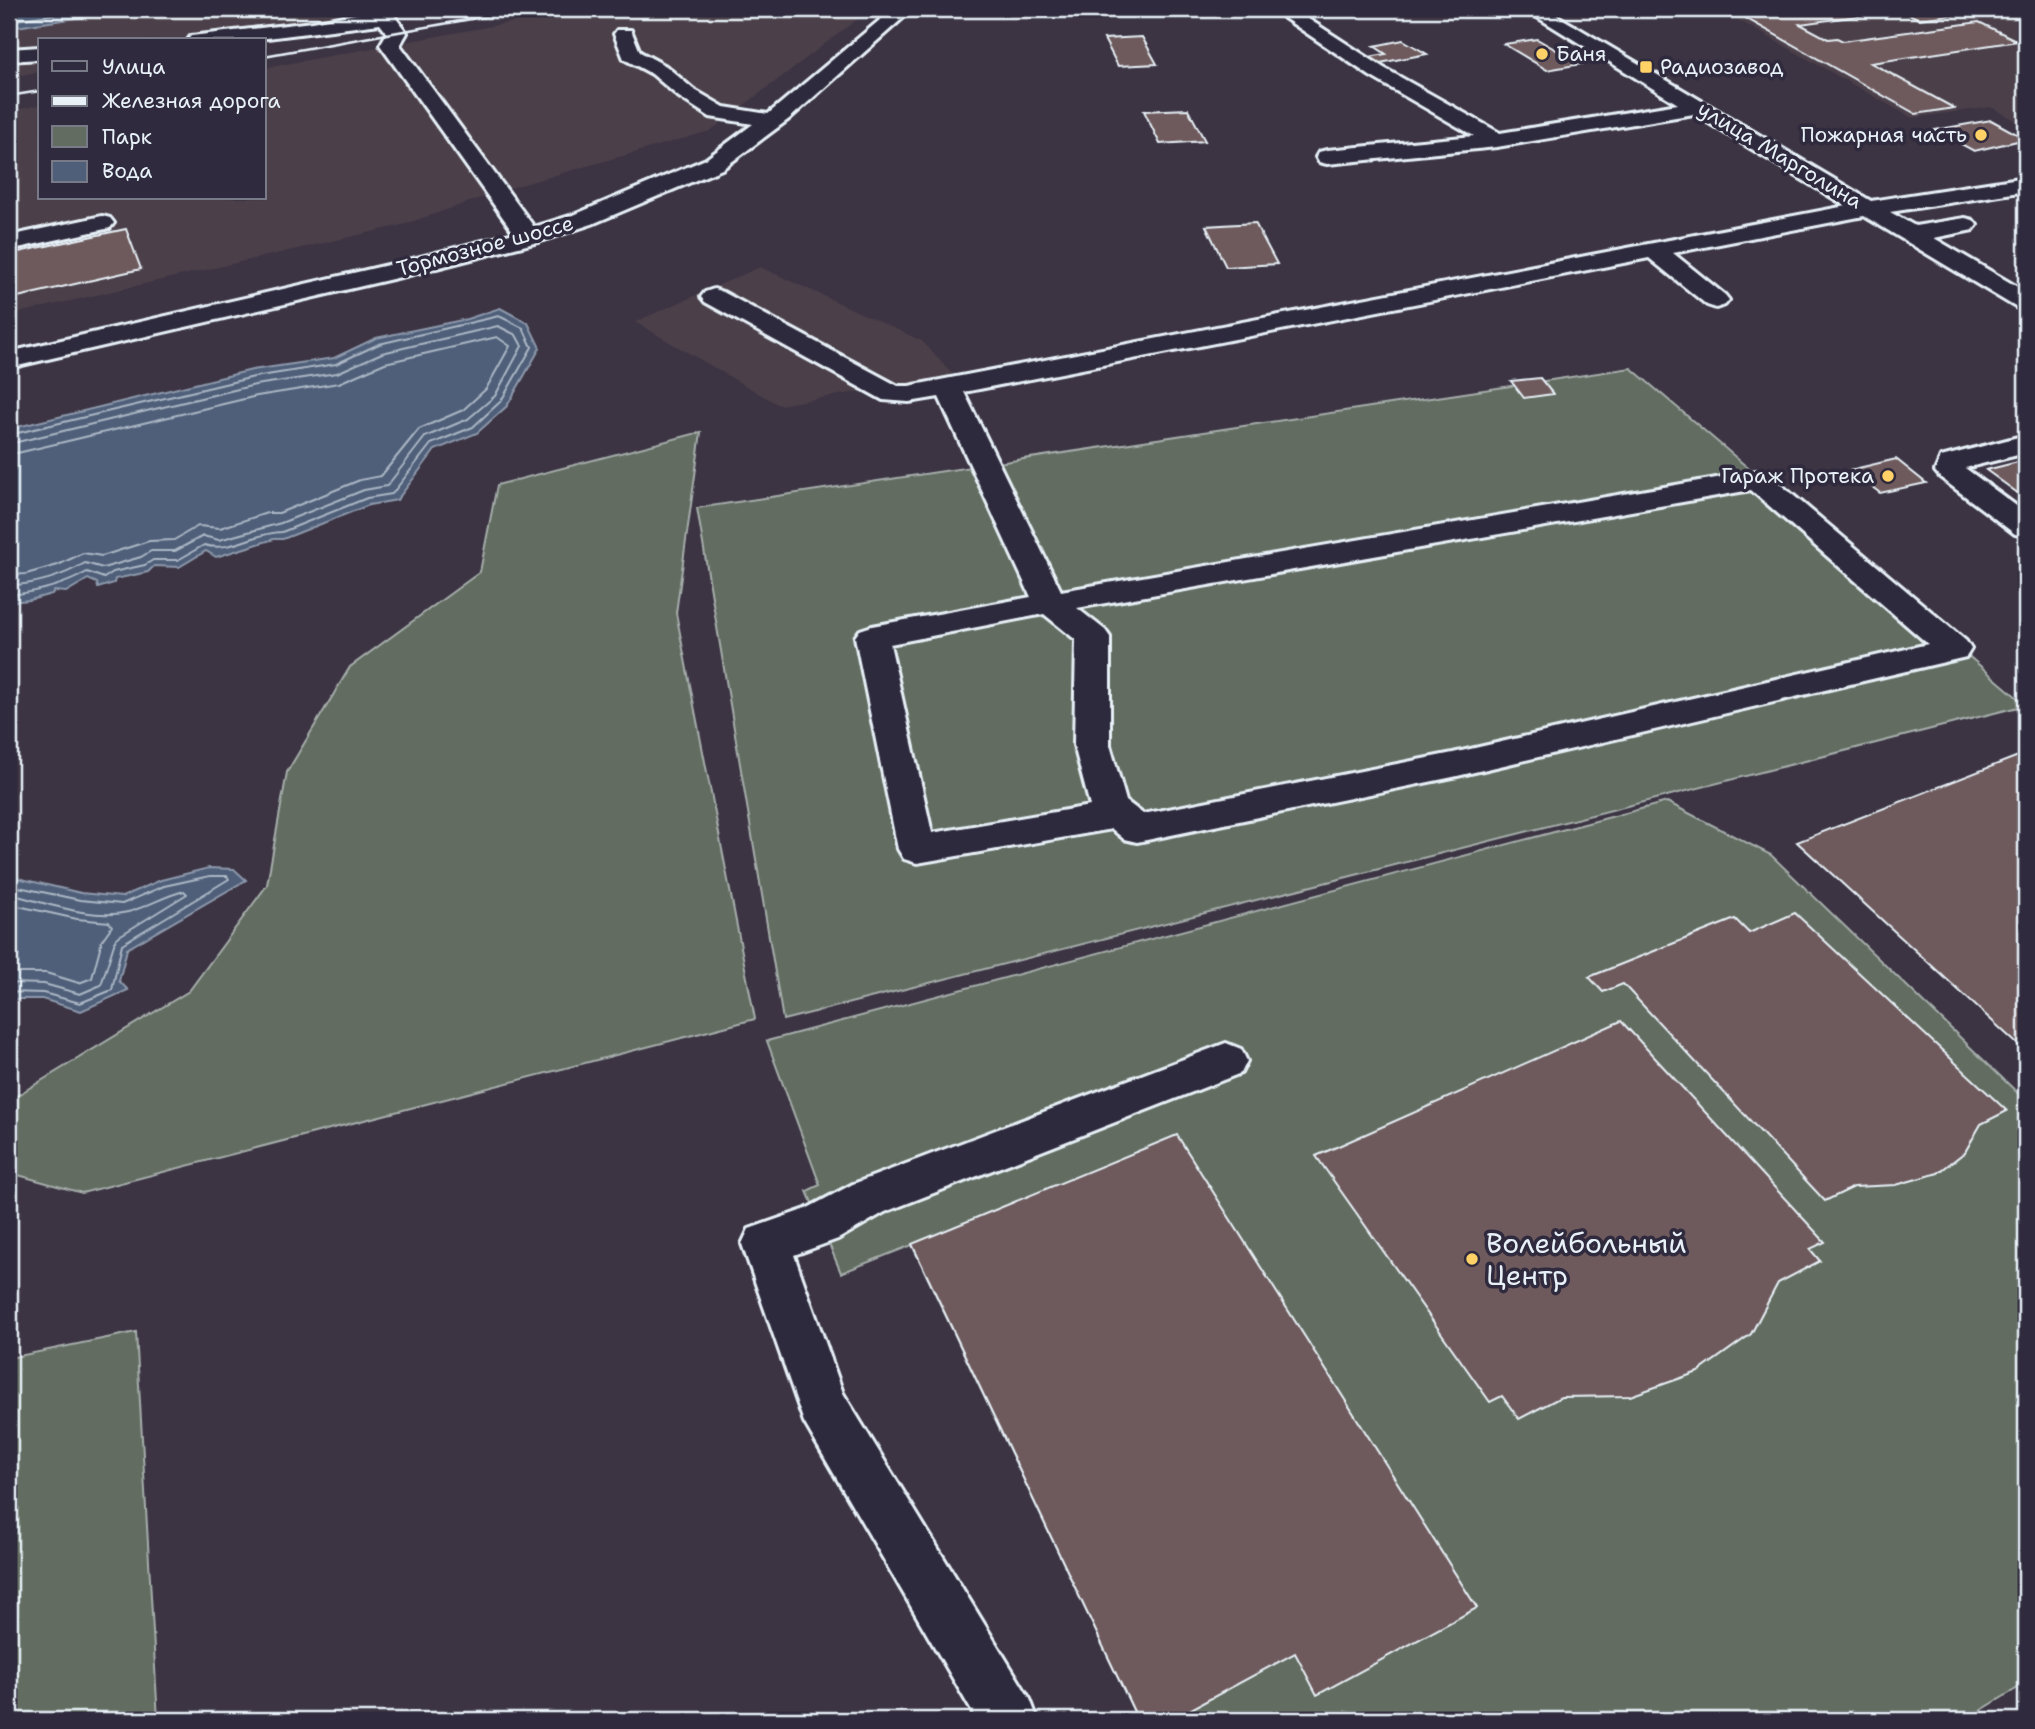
<svg xmlns="http://www.w3.org/2000/svg" width="2035" height="1729" font-family="'Shantell Sans',sans-serif">
  <style>
    .built { fill: #4b3f4a }
    .green { fill: #636c60; stroke: #a6aeac; stroke-width: 2 }
    .water { fill: #505f79; stroke: #8d99ac; stroke-width: 2 }
    .lines { fill: none; stroke-linecap: round; stroke-linejoin: round }
    .shore { stroke: #abb7c5; stroke-width: 2 }
    .building { fill: #6e5a5b; stroke: #e8f1f8; stroke-width: 2 }
    .minor-casing { stroke: #e8f1f8; stroke-width: 6 }
    .minor { fill: #2f2a3d; fill-rule: evenodd }
    .rail { stroke: #e8f1f8; stroke-width: 2.5 }
    .poi-dot { fill: #ffd166; stroke: #2f2a3d; stroke-width: 2.5 }
    .labels { text-anchor: middle; dominant-baseline: central; stroke-width: 7; stroke-linejoin: round; paint-order: stroke }
    .far-poi-label { font-size: 21px; fill: #e8f1f8; stroke: #2f2a3d; text-anchor: start }
    .far-street-label { font-size: 21px; fill: #e8f1f8; stroke: #2f2a3d }
    .near-poi-label { font-size: 28px; fill: #e8f1f8; stroke: #2f2a3d; text-anchor: start }
  </style>
  <rect width="100%" height="100%" fill="#3c3443"/>
  <filter id="ink" filterUnits="userSpaceOnUse"><feTurbulence type="fractalNoise" baseFrequency=".0143" numOctaves="2"/><feDisplacementMap in="SourceGraphic" scale="14" xChannelSelector="R" yChannelSelector="G"/><feConvolveMatrix kernelMatrix="1 2 1 2 8 2 1 2 1" color-interpolation-filters="sRGB"/></filter>
  <g filter="url(#ink)">
    <path class="built" d="M9,9H412L226,40H40V72L9,77Z
      M585,9H871L710,131L510,188L402,225L9,315V111L40,105V198H264V68Z
      M1719,9H2026V126L1991,107L1912,118Z
      M760,267L922,341L954,376L779,405L635,322Z"/>
    <path class="green" d="M1631,368L2026,705L783,1020L697,508Z
      M701,432L676,613L755,1019L82,1193L11,1173L13,1098L189,991L267,885L287,772L350,667L480,572L497,485Z
      M1667,802L1771,855L2026,1101V1683L1965,1720H1138L912,1245L841,1273L807,1191L820,1185L767,1041Z
      M136,1332L158,1720H9V1358Z"/>
    <path class="water" d="M9,9H136L9,28Z
      M500,308L528,323L540,348L507,406L477,433L435,450L397,500L369,505L283,539H274L216,557L206,551L179,567L154,566L148,572L115,579L114,583L98,588L97,583L88,579L66,592L54,591L52,594L30,600L9,602V429L252,370L334,358L376,338L467,319Z
      M209,868L234,869L246,880L127,949L119,981L128,990L81,1011L42,999H9V876L81,893L122,897L161,880Z"/>
    <g class="lines">
      <path class="shore" d="M9,21L90,9
        M9,435L254,377L336,364L379,344L499,316L523,328L532,347L501,401L473,427L431,444L392,494L367,498L282,532C255,532 231,553 204,545L178,560H153L145,565L113,572L104,578L87,572C63,586 37,592 9,595
        M9,444L255,385L337,373L382,353L498,326L516,335L522,346L495,396L468,419L425,437L387,486L364,490L281,523L219,540L203,536L175,551H151L141,557L103,568L85,563C63,576 35,585 9,585
        M9,455L257,396L339,383L385,363L497,337L510,346L486,389L463,410L419,429L381,476L360,480L279,513H267L220,528L198,526L174,540L149,541L102,556L83,553L58,565L26,574L9,575
        M9,885L80,900L122,904L164,886L210,876H227L229,879L122,944L112,990L80,1003L43,993L9,992
        M9,894C45,902 91,921 128,912C147,907 164,896 184,891L187,894L116,938L101,985L80,994L44,984L9,983
        M9,904L77,919L109,922L112,926L102,940L92,978L79,983L46,973H9"/>
    </g>
    <path class="building" d="M1747,9H1949L1959,14L1919,19L1901,10L1800,24L1828,39L1837,38L1843,41L1979,22L2018,41L1871,63L1954,108L1916,114L1733,11Z
      M1142,37L1157,64L1118,66L1104,39Z
      M1537,39L1581,64L1547,70L1504,44Z
      M1403,40L1427,54L1380,63L1369,57L1386,54L1374,46Z
      M1188,109L1205,141L1160,144L1144,111Z
      M1991,120L2026,139L1974,151L1935,130Z
      M1255,223L1277,264L1226,267L1206,226Z
      M126,229L141,269L9,299V254Z
      M1540,378L1553,394L1524,398L1511,381Z
      M1896,459L1926,483L1880,493L1850,470Z
      M2026,460V499L1986,470Z
      M2026,753V1052L1797,842Z
      M1795,913L2007,1111L1981,1124L1965,1152L1938,1173L1896,1185L1854,1187L1825,1201L1623,984L1603,992L1589,977L1735,919L1749,933Z
      M1621,1021L1825,1242L1810,1249L1820,1261L1778,1283L1751,1334L1698,1372L1630,1396L1561,1397L1519,1419L1502,1396L1490,1402L1316,1156Z
      M1177,1135L1477,1608L1317,1695L1295,1653L1171,1720H1138L912,1244Z"/>
    <g class="lines">
      <defs>
        <path id="minor" d="M893,9H913L789,119L722,169L592,224L538,242L405,276L9,368V352L401,262L514,233L380,45L387,33L380,24L251,40H188L191,36L312,22L366,12L393,14L407,33L400,45L534,227L576,214L706,159L753,124L710,117L679,97L652,74L624,59L614,34L617,30H631L640,52L666,66L693,89L724,107L768,114Z
          M1271,9H1293L1384,68L1500,133L1678,104L1524,9H1546L1871,201L2026,177V191L1890,212L1915,226L1965,218L1973,220L1977,225L1973,230L1934,238L2026,292V311L2017,308L1864,216L1673,253L1725,295L1729,300L1725,305L1716,308L1707,305L1649,258L964,392L1061,591L1757,471L1768,474L1966,641L1971,649L1966,657L1453,777L1137,842L1124,839L1112,829L917,863L904,859L898,849L855,637L860,630L872,626L1031,597L939,397L909,402L883,400L705,302L701,297L705,292L714,289L723,292L898,386H909L1846,206L1694,114L1497,147L1327,164L1319,162L1316,157L1319,152L1327,150L1474,136L1370,76ZM1751,490L1928,644L1453,753L1143,814L1126,801L1110,745V637L1105,630L1077,608ZM1044,614L1076,640L1074,745L1090,806L932,833L890,644Z
          M40,47V59L9,61V49Z
          M102,216L110,218L114,223L110,228L9,250V236Z
          M2026,435V453L1965,468L2026,513V536L2015,534L1940,477L1935,471L1941,457Z
          M1226,1043L1241,1049L1247,1061L1241,1073L885,1212L838,1239L794,1255L843,1393L1030,1699L1038,1720H977L804,1422L742,1244L749,1229L806,1209L853,1184Z"/>
      </defs>
      <use href="#minor" class="minor-casing"/>
      <use href="#minor" class="minor"/>
      <path class="rail" d="M264,56L527,9
        M9,96L40,91"/>
    </g>
  </g>
  <g class="poi-dot">
    <circle cx="1542" cy="54" r="7"/>
    <rect x="1639" y="60" width="14" height="14" rx="3.5"/>
    <circle cx="1981" cy="135" r="7"/>
    <circle cx="1888" cy="476" r="7"/>
    <circle cx="1472" cy="1259" r="7"/>
  </g>
  <g class="labels">
    <g class="far-poi-label">
      <text x="1556" y="54">Баня</text>
      <text x="1660" y="67">Радиозавод</text>
      <text x="1967" y="135" text-anchor="end">Пожарная часть</text>
      <text x="1874" y="476" text-anchor="end">Гараж Протека</text>
    </g>
    <g class="far-street-label">
      <text transform="translate(1780 155) rotate(31)">улица Марголина</text>
      <text transform="translate(485 246) rotate(-15)">Тормозное шоссе</text>
    </g>
    <g class="near-poi-label">
      <text x="1486" y="1243">Волейбольный<tspan x="1486" dy="32">Центр</tspan></text>
    </g>
  </g>
  <rect width="2035" height="1729" fill="none" stroke="#2f2a3d" stroke-width="35"/>
  <rect x="18" y="18" width="2000" height="1694" fill="none" stroke="#e8f1f8" stroke-width="2.5" filter="url(#ink)"/>
  <rect x="38" y="38" width="228" height="161" fill="#2f2a3d" stroke="#797a88" stroke-width="2"/>
  <rect x="52" y="61" width="35" height="10" fill="#2f2a3d" stroke="#797a88" stroke-width="2"/>
  <text x="102" y="74" font-size="21" fill="#e8f1f8">Улица</text>
  <rect x="52" y="96" width="35" height="10" fill="#e8f1f8" stroke="#797a88" stroke-width="2"/>
  <text x="102" y="108" font-size="21" fill="#e8f1f8">Железная дорога</text>
  <rect x="52" y="126" width="35" height="21" fill="#636c60" stroke="#797a88" stroke-width="2"/>
  <text x="102" y="144" font-size="21" fill="#e8f1f8">Парк</text>
  <rect x="52" y="161" width="35" height="21" fill="#505f79" stroke="#797a88" stroke-width="2"/>
  <text x="102" y="178" font-size="21" fill="#e8f1f8">Вода</text>
</svg>
